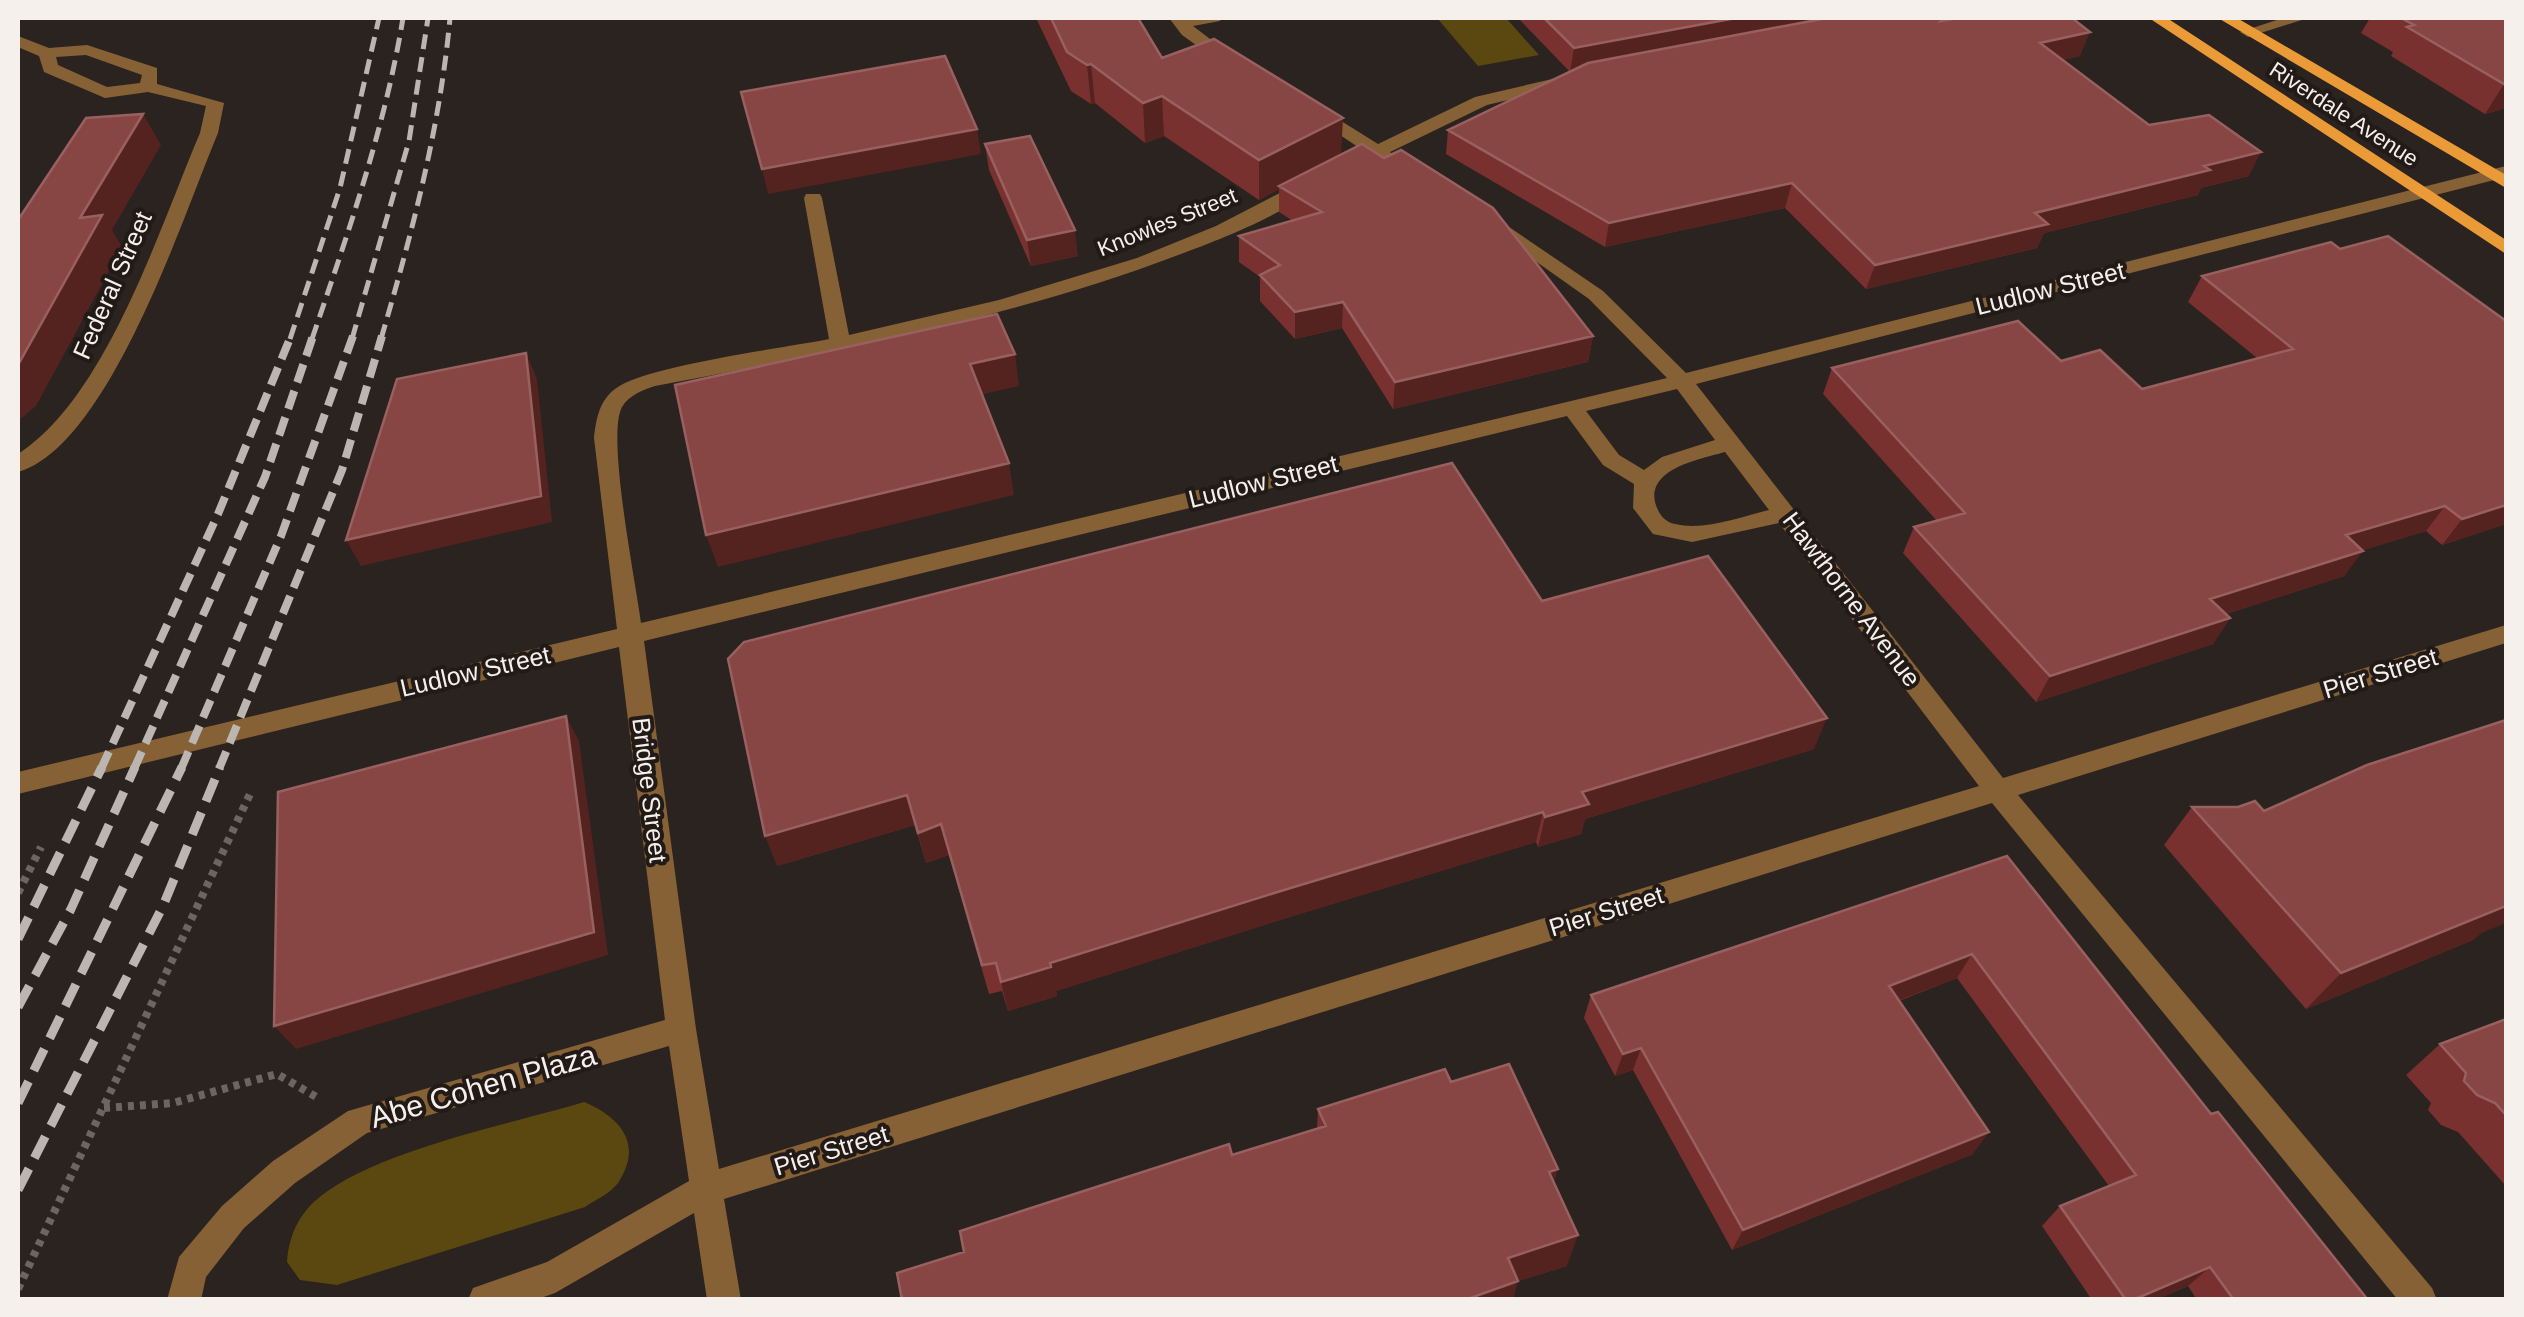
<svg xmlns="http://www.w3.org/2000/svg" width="2524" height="1317" font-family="Arial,sans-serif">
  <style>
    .green { fill: #5b4811 }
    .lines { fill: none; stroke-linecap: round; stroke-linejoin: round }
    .path { stroke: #6c6561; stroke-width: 8; stroke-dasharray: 6 6; stroke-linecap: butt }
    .minor { fill: #876136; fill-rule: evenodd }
    .major { fill: #ea9b38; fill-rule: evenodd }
    .rail-far2 { stroke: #bcb6b2; stroke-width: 5; stroke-dasharray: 15 8; stroke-linecap: butt }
    .rail-far1 { stroke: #bcb6b2; stroke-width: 8; stroke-dasharray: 19 9; stroke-linecap: butt }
    .rail { stroke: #bcb6b2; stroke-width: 9; stroke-dasharray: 24 12; stroke-linecap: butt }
    .wall { fill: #79312f }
    .shaded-wall { fill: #542320 }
    .building { fill: #874644; stroke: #98605e; stroke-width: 2.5 }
    .labels { text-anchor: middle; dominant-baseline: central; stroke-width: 8; stroke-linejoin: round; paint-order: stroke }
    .far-street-label { font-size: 22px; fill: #f6f0ed; stroke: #211a16 }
    .street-label { font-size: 25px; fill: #f6f0ed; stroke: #211a16 }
    .near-street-label { font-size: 30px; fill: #f6f0ed; stroke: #211a16 }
  </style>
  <rect width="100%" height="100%" fill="#2b231f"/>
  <path class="green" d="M1437,18H1506L1539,55L1478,66Z
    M584,1102C620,1117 644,1144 618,1183C611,1193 595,1200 585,1207L337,1285L300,1280L287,1262C289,1235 299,1213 321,1196C379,1150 511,1124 584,1102Z"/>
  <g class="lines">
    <path class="path" d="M18,893L41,847
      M104,1108L173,1103L277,1074L318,1098
      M18,1289L250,794"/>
    <path class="minor" d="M1169,18H1222L1220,21L1193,26L1239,61L1224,65L1182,35Z
      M2283,18H2308L2248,37L2240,32Z
      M18,36L49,48L87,45L157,68V84L224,103L218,133C183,216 109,446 18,472V454C106,398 159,229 200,133L206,106L148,92L105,98L44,72L39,56L18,47ZM86,55L142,75L140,83L107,87L58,65L56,57Z
      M1574,74L1583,79L1580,83L1487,105L1390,152L1397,158L1394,162L1376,159L1353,170H1339V162L1364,151L1307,113L1316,108L1322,109L1378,144L1475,97Z
      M2506,166V177L1696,384L2003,778L2506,625V643L2018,795L2432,1288L2437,1300H2398L1992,803L724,1199L741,1300H707L694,1213L555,1293L535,1300H468L473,1288L547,1262L689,1181L669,1046L367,1133L295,1183L244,1228L206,1277L201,1300H167L179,1257L222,1206L273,1161L348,1111L665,1020L619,647L18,794V772L617,629L594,438C596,420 599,401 615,389C643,366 785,348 829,339L804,198L806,194H820L822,198L849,335L999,300L1137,258L1216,226L1299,183H1313L1315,187C1292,210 1226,237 1194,249C1020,317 837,351 655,386C643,390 629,395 622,407C606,436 636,583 641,623L1667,378L1589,299L1483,224V216L1490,214L1603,291L1686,373ZM1677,389L1715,440L1662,457L1644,470L1619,455L1586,411ZM1567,416L1603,465L1634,484L1633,508L1653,534L1692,542L1779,523L1979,786L719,1169L696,1029L644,641ZM1725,452L1769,510C1741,517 1704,531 1675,524C1664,522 1658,513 1655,502C1648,468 1701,459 1725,452Z"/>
    <path class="major" d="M2149,18H2167L2506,240V254Z
      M2218,18H2237L2506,175V188Z"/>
    <path class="rail-far2" d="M290,339L340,188L379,18
      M312,339C348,233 385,128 403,18
      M352,339L409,141L428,18
      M381,339C412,233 440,128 450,18"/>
    <path class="rail-far1" d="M101,769L218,514L291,336
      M134,769L265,477L313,336
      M181,769L281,536L353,336
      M219,769L342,470L382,336"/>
    <path class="rail" d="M18,939L102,767
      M18,1007L71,909L135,767
      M18,1103L182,767
      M18,1190L163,906L220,767"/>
  </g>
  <path class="wall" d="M1036,18H1138L1162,58L1341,155L1593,336L1588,362L1393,409L1342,328L1295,339L1260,301V277L1239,262V236L1293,221L1279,212V189L1259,200L1164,136L1145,143L1095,103L1091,104L1071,91Z
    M1518,18H1951L1950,19L2080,56L2062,60L2149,125L2249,176L2201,188L2198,195L2044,233L2037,248L1866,289L1785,208L1605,247L1446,154L1448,130L1570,72Z
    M2370,18H2506V108L2485,114L2391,56L2393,52L2361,33Z
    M985,144L1078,256L1031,266L989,170Z
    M2202,276L2506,524L2442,545L2426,531L2363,550L2344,576L2226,614L2230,618L2213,644L2036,702L1903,553L1914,527L1937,521L1823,394L1832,368L2061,361L2142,389L2257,358L2188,302Z
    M1542,601L1814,749L1585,819L1581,834L1538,847L1536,842L1283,919L1056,991L1057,996L1008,1011L1002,991L989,994L949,855L926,863L915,825L777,866Z
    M2192,807L2264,811L2481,933L2473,940L2306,1009L2164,845Z
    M2007,856L2211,1114L2368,1300H2197L2188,1286L2156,1300H2092L2042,1226L2060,1206L2109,1186L1957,978L1899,1001L1973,1154L1732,1250L1633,1070L1615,1076L1584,1018L1591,995Z
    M2506,1019V1186L2458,1132L2441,1125L2428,1110L2431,1103L2406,1075L2440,1044Z
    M1451,1082L1554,1182L1567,1266L1518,1281L964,1252L1232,1155L1317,1128L1318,1109Z"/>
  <path class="shaded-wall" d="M1736,18H1854L1570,72L1574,48Z
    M2090,32L2080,56L2031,67L2040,43Z
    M1091,64L1095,103L1091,104L1087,65Z
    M2506,83V108L2485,114L2504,84Z
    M1162,96L1164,136L1145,143L1143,103Z
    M143,114L161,145L112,230L122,247L36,406L18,421V365L80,218Z
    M1343,118L1341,157L1279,186V189L1259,200V160Z
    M977,129L981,154L768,194L762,169Z
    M2261,152L2249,176L2201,188L2198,195L2044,233L2037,248L1866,289L1875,265L2035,213L2204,166Z
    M1792,183L1785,208L1605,247L1609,223Z
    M1075,230L1078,256L1031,266L1027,240Z
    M1343,302L1342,328L1295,339V312Z
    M1593,336L1588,362L1393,409L1395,382Z
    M526,353L537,379L552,522L361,566L346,540Z
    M1015,354L1019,386L975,396L970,364Z
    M1009,463L1014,495L718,567L706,535Z
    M2506,505V524L2442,545L2462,519Z
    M2445,506L2426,531L2327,561L2346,535Z
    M2363,551L2344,576L2194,624L2210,599Z
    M2230,618L2213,644L2036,702L2050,676Z
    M566,716L579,741L608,955L296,1049L274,1026Z
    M1827,718L1814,749L1585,819L1581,834L1538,847L1545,817L1582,792Z
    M907,795L915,825L777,866L765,836Z
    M1543,812L1536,842L1283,919L1056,991L1057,996L1008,1011L1001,982L1050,963L1284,890Z
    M941,824L949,855L926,863L918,833Z
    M2506,902V923L2481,933L2473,940L2306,1009L2341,973Z
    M1972,954L1957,978L1876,1009L1889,986Z
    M1641,1048L1633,1070L1615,1076L1623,1054Z
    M1989,1132L1973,1154L1732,1250L1743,1230Z
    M1558,1169L1548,1201L1549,1172Z
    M1578,1235L1567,1266L1518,1281L1513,1300H1465L1508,1258Z
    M2210,1267L2188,1286L2156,1300H2133Z"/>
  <path class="building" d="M1051,18H1138L1162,58L1214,39L1343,118L1259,160L1162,96L1143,103L1091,64L1087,65L1067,52Z
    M1544,18H1736L1574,48Z
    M1827,18H1944L1941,21L1959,18H2072L2090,32L2040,43L2149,125L2209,115L2261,152L2204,166L2210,170L2035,213L2048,224L1875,265L1792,183L1609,223L1448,130L1588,63Z
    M2401,18H2506V83L2504,84L2407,27L2414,25Z
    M945,56L977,129L762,169L741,92Z
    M143,114L80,218L102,215L18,365V220L86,118Z
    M1030,136L1075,230L1027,240L985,144Z
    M1362,144L1384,158L1401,150L1493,208L1593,336L1395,382L1343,302L1295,312L1260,275L1280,265L1239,236L1322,212L1279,186Z
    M2388,236L2506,321V505L2462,519L2445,506L2346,535L2363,551L2210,599L2230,618L2050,676L1914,527L1965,513L1832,368L2018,321L2061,361L2100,350L2142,389L2293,349L2202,276L2331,242L2340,249Z
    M997,314L1015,354L970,364L1009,463L706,535L675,385Z
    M526,353L541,496L346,540L397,379Z
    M1452,463L1542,601L1708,556L1827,718L1582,792L1589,804L1545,817L1543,812L1284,890L1050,963L1051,967L1001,982L996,963L982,965L941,824L918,833L907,795L765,836L728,659L744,642Z
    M566,716L594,932L274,1026L278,792Z
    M2506,720V906L2341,973L2192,807H2238L2255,801L2264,811L2367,765Z
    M2007,856L2211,1114L2218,1112L2368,1300H2234L2210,1267L2133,1300H2126L2060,1206L2136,1175L1972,954L1889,986L1989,1132L1743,1230L1641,1048L1623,1054L1591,995Z
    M2506,1019V1115L2495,1103L2477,1095L2464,1081L2466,1073L2440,1044Z
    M1509,1064L1558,1169L1549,1172L1578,1235L1508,1258L1518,1281L1465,1300H902L897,1273L964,1252L960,1231L1229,1144L1232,1155L1326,1126L1318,1109L1445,1069L1451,1082Z"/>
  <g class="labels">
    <g class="far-street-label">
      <text transform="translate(2344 114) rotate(33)">Riverdale Avenue</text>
      <text transform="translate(1167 222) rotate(-22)">Knowles Street</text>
    </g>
    <g class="street-label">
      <text transform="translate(112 285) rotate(-66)">Federal Street</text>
      <text transform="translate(2050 288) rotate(-14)">Ludlow Street</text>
      <text transform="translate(1263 481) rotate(-14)">Ludlow Street</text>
      <text transform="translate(1852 599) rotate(53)">Hawthorne Avenue</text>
      <text transform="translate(475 671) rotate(-13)">Ludlow Street</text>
      <text transform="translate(2380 673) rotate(-17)">Pier Street</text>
      <text transform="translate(650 790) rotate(83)">Bridge Street</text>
      <text transform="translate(1606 911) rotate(-17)">Pier Street</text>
      <text transform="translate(831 1150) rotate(-17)">Pier Street</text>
    </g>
    <g class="near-street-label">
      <text transform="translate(483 1086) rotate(-16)">Abe Cohen Plaza</text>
    </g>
  </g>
  <rect width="2524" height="1317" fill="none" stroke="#f6f0ed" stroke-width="40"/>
</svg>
